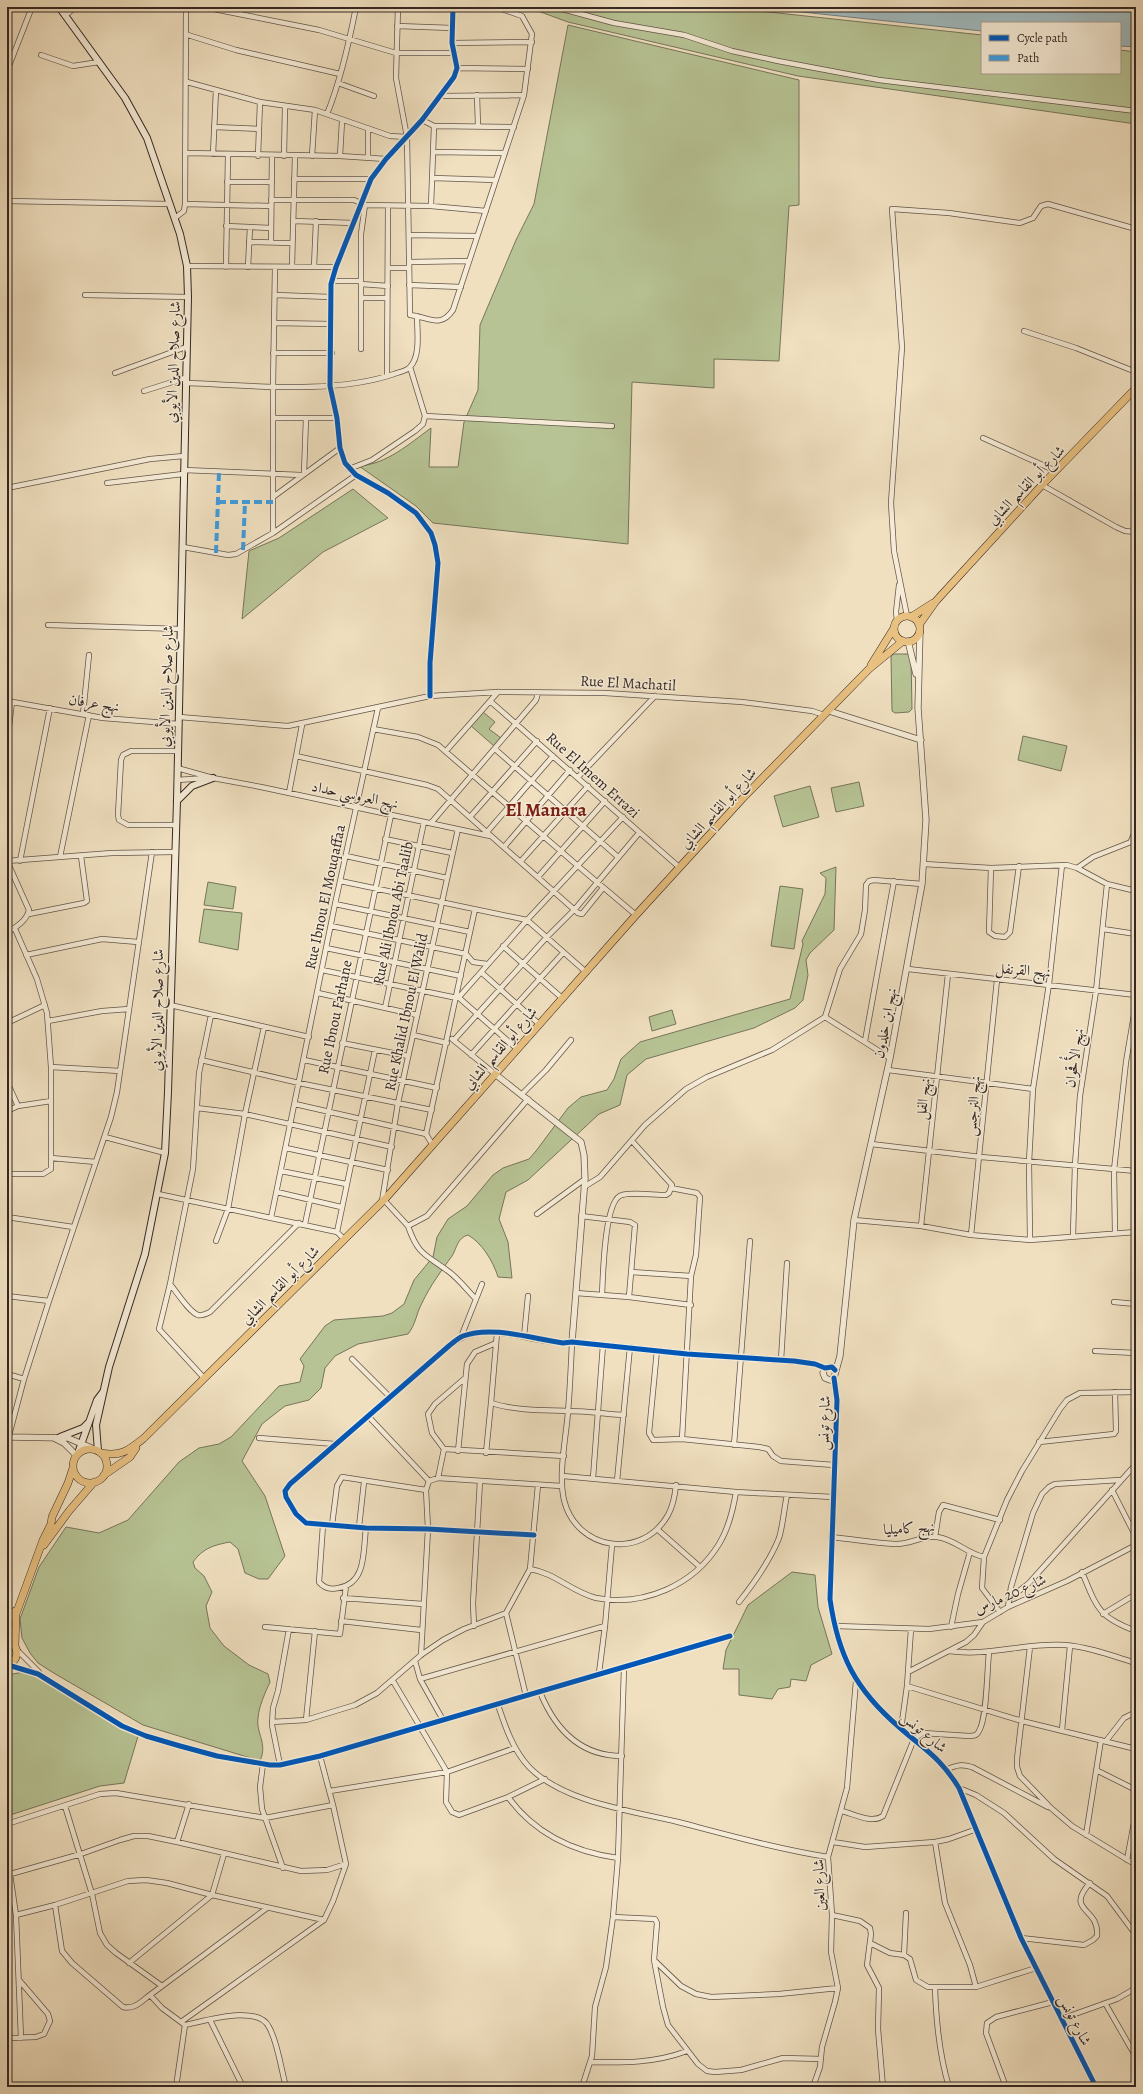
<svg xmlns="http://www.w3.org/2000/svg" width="1143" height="2094" font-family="Alegreya,Amiri,serif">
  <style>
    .green { fill: #b7c394; stroke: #76755b }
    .water { fill: #a0babe; stroke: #757f80 }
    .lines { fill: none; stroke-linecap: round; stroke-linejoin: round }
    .minor-casing { stroke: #63554a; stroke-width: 6 }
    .tertiary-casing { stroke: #63554a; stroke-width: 7 }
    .secondary-casing { stroke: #342722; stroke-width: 8 }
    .primary-casing { stroke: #342722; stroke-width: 8 }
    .minor { stroke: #f5ebd6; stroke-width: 4.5 }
    .tertiary { stroke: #f5ebd6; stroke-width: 5.5 }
    .secondary { stroke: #f5ebd6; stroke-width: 6 }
    .primary { stroke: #e8c080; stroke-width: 7 }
    .quiet { stroke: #3e9ce0; stroke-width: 4; stroke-dasharray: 8 4; stroke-linecap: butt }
    .cycleway-casing { stroke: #f5ebd6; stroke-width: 8 }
    .cycleway { stroke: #0057b8; stroke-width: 5 }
    .labels { text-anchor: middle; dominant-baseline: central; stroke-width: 3; stroke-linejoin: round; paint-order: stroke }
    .street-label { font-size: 15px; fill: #342722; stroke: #f5ebd6 }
    .district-label { font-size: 19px; font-weight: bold; fill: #7a1f14; stroke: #f5ebd6 }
  </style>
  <rect width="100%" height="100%" fill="#f0e0c0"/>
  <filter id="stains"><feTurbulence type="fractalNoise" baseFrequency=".005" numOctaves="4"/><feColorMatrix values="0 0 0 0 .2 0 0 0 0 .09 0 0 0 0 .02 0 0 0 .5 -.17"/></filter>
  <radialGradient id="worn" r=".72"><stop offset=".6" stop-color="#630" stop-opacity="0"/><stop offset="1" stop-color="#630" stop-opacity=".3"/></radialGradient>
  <path class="green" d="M527,7H722L982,35V73H1120V50L1136,52V124L798,76L568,22Z
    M568,25L799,80V205L789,206L779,361L714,359V388L632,382L628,544L433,523L416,506L359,466C387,464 409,444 431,428L429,467H458L464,422L478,390L480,325L516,240L534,204Z
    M353,489L388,518L323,552L242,619L249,551L279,538Z
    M893,654H907L911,657L912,709L909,712L895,713L892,711L891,657Z
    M483,712L495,722L489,729L501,738L494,746L470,725Z
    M1023,736L1067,746L1061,771L1018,760Z
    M859,782L864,806L836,812L831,788Z
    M810,786L819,817L783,827L774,796Z
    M836,867L834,930L810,953L806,960L808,975L803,1000L795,1008L754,1028L646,1059L627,1075L620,1105L599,1114L528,1180L506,1192L499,1219L508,1242L512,1278L498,1277C493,1261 482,1243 468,1235C457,1238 457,1248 452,1256C441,1271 430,1286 422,1303C416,1314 416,1324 408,1334L358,1344L335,1356L325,1368L321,1388L309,1400L285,1406L262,1424L242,1461L265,1496L285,1556L268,1579H259L245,1573L238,1549L230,1542C214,1545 203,1548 193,1562L195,1568L204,1576L212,1592L206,1606L210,1628L224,1646L249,1665L268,1674L270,1682C265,1693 259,1706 258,1718C256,1734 268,1743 260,1761L143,1725L52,1672L38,1663L30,1653L22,1638L20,1619L39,1567L66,1527L99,1533L128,1520L179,1462L199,1448L219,1444L231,1437L279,1386L300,1382L304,1366L300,1359L325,1326L334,1320L383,1316L392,1313L404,1304L414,1280L433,1257L437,1237L448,1219L467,1206L493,1175L503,1168L529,1159L536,1151L568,1108L581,1097L607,1090L614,1079L621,1059L640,1042L790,999L803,944L802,941L825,894L826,878L820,873Z
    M208,882L236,887L233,909L204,905Z
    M780,886L803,889L794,949L771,946Z
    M204,909L242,913L238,950L199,942Z
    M672,1010L676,1024L652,1031L649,1017Z
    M792,1572L815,1575L818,1607L832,1654L811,1665L806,1681L791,1679L790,1687L778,1689L772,1699L739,1695V1669H723L726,1650L748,1605Z
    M24,1672L38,1675L139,1733L124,1783L100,1786L7,1816V1675Z"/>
  <path class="water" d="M754,7H1106L1136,11V47L1120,46V23H982V31Z"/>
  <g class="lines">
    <defs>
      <path id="minor" d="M204,7L319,30L396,53H455
        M398,7L396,78L407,137L410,315C429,317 440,329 453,310L524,95L532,34L522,16L496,7
        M555,7L614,23L684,35L732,51L778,61L879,80L1136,111
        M65,16L75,7
        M397,26L452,28
        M188,35L236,50L340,74
        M452,43L532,42
        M41,55L73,66L99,62
        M457,68L528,69
        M7,71L32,7
        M187,82L260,102L315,110L390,136L407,137
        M338,83L374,96
        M477,95L478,126
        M441,96L524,95
        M327,114C341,80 349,43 356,7
        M422,120L434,126L431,206
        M434,126L514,127
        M214,127L259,129
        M368,129V157
        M434,152L505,153
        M185,153L340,156L386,159
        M213,154L216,90
        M258,156L260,102
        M284,156L285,107
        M312,156L315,110
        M340,156L342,121
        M433,178L496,180
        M294,179H371
        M227,182H272
        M271,200H354L365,205L431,206L486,211
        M7,201L170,204
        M185,204L271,206
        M175,218L184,211L185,204L186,7
        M293,221L354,223
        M226,226L271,228
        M409,235L477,236
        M249,242L292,243
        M271,242L272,156
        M409,262L469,261
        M187,266L336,267
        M292,266L295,156
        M226,267L228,155
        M248,267L250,227
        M314,267L316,221
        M389,268H409
        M333,281H361
        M361,284L388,286
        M409,285L461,287
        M85,295L188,297
        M275,295L331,297
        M361,298H387
        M274,323L331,324
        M1024,331L1076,348L1136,372
        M361,349V234L365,205
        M273,353H332
        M410,367L425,416L612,426
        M115,373L186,347
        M387,376L388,206
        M185,383C248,385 333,395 394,374C399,372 407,371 410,367C421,356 417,330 417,316
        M144,391L185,378
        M273,418H337
        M983,438L1056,471
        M349,469L372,460L415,431L423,424L425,416
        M184,470L301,475
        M304,473L306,418
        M107,483L183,474
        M1042,485L1116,527L1125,531L1136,532
        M7,488L150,459L184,456
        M273,497L340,448
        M273,533V386L275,267
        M183,547L228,555L236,554L273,533L356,475
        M907,616L894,551L891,503L902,347L892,209L949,213L1020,223L1033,218L1041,206L1048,204L1136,229
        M897,620L896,612L899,585
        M48,625L181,629
        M430,696V663L438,563L435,545L431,533L416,513L388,493L356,475L345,463L340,448L337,418L330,386L331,284L336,267L371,179L386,159L422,120L454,77L457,68L452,43L453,7
        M7,701L103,718L179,724
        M490,701L679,867
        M83,714L89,655
        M179,717L288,726L430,696L498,692L605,693L742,702L812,711L824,715
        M373,729L418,737L438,745L578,866L636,915
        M7,742L12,702
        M495,749L618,857
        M446,751L498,692
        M296,756L427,785L438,789L578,913L582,914L603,888
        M177,768L213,778L261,787L490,836
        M578,777L655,696
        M177,780L207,778
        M289,793L302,725
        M470,817L537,741
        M431,823L536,700L538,693
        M176,825H128L119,820L118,815L121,760L123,755L131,751H177
        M487,832L553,756
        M385,839L452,853
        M1131,841L1136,829
        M504,847L570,770
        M346,856L447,878
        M60,857L89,715
        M7,861L112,853L175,852
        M20,861L50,708
        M521,861L588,786
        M924,864L991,868L1067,865L1077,868L1107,884L1136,891
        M991,868L989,932L995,936L1005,937L1010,932L1019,866
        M1077,868L1093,857L1136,840
        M538,877L605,801
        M340,881L527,920L586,972
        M335,904L470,932
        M29,914L84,903L87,901L81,856
        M331,926L466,954L473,962L487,964
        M1103,929L1136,934
        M7,932C16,928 27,920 29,910L7,861
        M503,946L562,998
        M326,948L461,976
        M26,955L102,939L138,942
        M908,969L1136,995
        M322,970L457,998
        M481,972L539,1024
        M318,993L417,1015
        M457,996L517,1049
        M459,997L527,920L623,817
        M170,1005L309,1037
        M385,1008L424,822
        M825,1017L890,1058
        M48,1021L102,1011L129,1009
        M7,1023L45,1005
        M413,1035L447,1043
        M452,1039L495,1074
        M454,1040L546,938L575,909L639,833
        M865,1041L894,881
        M342,1043L408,1056
        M471,1055L563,953
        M201,1060L299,1083L432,1110
        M304,1060L437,1088
        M51,1067L120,1071
        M888,1070L1033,1089
        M7,1082L18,1106
        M522,1094L546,1070L571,1040
        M295,1104L426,1134
        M197,1108L245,1114L392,1147
        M7,1111L18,1106L51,1101
        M105,1137L165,1153
        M432,1144L426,1134L475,909
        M871,1144L981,1157L1136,1171
        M286,1148L388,1170
        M51,1158L96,1162
        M281,1171L346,1184
        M7,1174H43L51,1169V1067L47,1013L37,979L15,929
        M584,1187L600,1177L645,1125L686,1089L707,1077L772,1050L825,1017L840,969L861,934L865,910L866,885L869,881L874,880L922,884
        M671,1188L697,1193L700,1197L696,1255L691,1276L682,1439
        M277,1192L341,1207
        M158,1194L337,1232L344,1239
        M384,1200L408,1226L427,1216L528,1099
        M382,1201L398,1103L458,829
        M537,1214L585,1179
        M581,1216L630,1222L635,1225L629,1297
        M7,1217L73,1227
        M271,1218L335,904L378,708
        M854,1220L921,1226L971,1235L1030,1240L1136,1232
        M305,1224L391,815
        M408,1226C418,1255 425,1254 448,1271C458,1278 467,1290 476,1299
        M921,1226L948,974
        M337,1232L375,1050
        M1115,1233L1114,1170L1126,1062L1136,1003
        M971,1235L997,980
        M1073,1236L1075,1165L1080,1096L1096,991L1107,884
        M1030,1240L1029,1162L1033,1089L1049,984L1062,865
        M216,1241L228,1209L245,1114L264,1027
        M631,1272L691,1276
        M170,1284C176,1291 189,1312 198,1315C202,1316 206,1314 210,1312L299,1223
        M576,1293L629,1297L691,1305
        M602,1295C603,1277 604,1199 622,1195C633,1192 653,1195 666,1195L669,1193L672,1185L632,1141
        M7,1296L49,1301
        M1114,1302L1136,1304
        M461,1337L482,1284
        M524,1337L528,1296
        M657,1350L649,1433L653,1440L682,1439L759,1447L768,1449L773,1456L781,1461L834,1465
        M1095,1351L1136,1353
        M352,1359L390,1397
        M781,1360L787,1263
        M7,1374L24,1379
        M204,1378L159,1329L170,1284L193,1169L199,1073L211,1015
        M491,1403L497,1333
        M368,1416L429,1481
        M259,1438L335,1444
        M1039,1442L1114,1434L1116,1431L1115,1392
        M7,1443L24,1379L49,1301L111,1117L117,1092L152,852
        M734,1445L750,1241
        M444,1449L564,1456
        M458,1451L467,1364L475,1352L496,1343
        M486,1453L491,1403C517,1411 542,1410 568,1411C587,1411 606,1414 624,1415
        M563,1476L736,1492L833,1497
        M438,1478L444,1449L432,1433L428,1414L435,1404L464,1379
        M593,1478L603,1345
        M429,1481L438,1478L561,1486
        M617,1481L630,1347
        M1112,1490L1136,1537
        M323,1525L319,1582C324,1588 330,1590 338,1588C367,1584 363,1550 366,1528
        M332,1525L337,1486L342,1477L426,1490
        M359,1527L364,1482
        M657,1529L700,1567
        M534,1535L428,1529L366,1528L306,1523L296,1514L286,1497L285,1491L290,1484L450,1345C488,1316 530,1346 572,1342C571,1365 570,1388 568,1412C566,1438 558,1474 564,1500C576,1550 642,1561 668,1515C673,1506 675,1495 676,1485
        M831,1537C852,1539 874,1543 895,1544C910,1545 922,1535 937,1537C955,1539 967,1554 984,1557
        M935,1537L939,1512L943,1505L1000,1520
        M530,1569C555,1573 572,1592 596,1598C644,1607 694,1585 719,1544C729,1528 733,1510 736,1492
        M1082,1572C1097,1608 1098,1617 1136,1631
        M343,1598L423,1604
        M1009,1599L1029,1583L1136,1464
        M739,1602C754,1583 770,1561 779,1538C783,1525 784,1509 787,1495
        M1008,1607L1011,1587L1033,1513L1042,1494L1049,1487L1055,1484L1120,1480
        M1000,1612L982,1588L984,1557L1007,1500L1022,1471L1060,1409L1067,1400L1080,1393L1136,1392
        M1103,1614L1136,1594
        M341,1621L421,1630
        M474,1626L473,1603L480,1481
        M836,1626L929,1629L983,1622L1008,1607L1067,1581L1136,1545
        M265,1627L340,1634L346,1586
        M951,1627L958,1594L970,1552
        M911,1629L907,1686L1022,1721L1136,1749
        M1030,1647L1017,1759V1767L1020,1776L1051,1808L1072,1826L1136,1865
        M17,1650L39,1672
        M949,1651C989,1657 1026,1642 1065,1645C1089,1647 1113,1656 1136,1663
        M421,1655L428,1529L426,1490L429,1481
        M415,1661L420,1679L443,1720
        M8,1665L38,1674L122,1726L146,1736L180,1746L217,1756L270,1765H280L320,1756L730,1636
        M908,1672L966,1642L974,1635L983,1622
        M599,1673L605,1626L612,1545
        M420,1679L605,1626
        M393,1681L447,1772L446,1802L452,1812L459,1815L508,1797L545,1779
        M540,1692C555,1729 580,1756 622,1756
        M526,1696L506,1613L530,1569L538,1485
        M498,1705C505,1726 513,1750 529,1767C563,1802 632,1811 678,1822C728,1835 778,1849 828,1857
        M306,1720L315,1631
        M272,1722L306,1720L355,1705L377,1693L421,1655L443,1640L464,1629L506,1613
        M901,1729L907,1686
        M1062,1730L1070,1646
        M1106,1741L1124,1718L1136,1712
        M263,1764L260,1787L262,1809L283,1868
        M280,1765L272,1725L273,1708L278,1691L289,1629
        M948,1769C957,1765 962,1764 972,1767L1048,1807
        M1096,1770L1136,1790
        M959,1788L976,1795L1004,1813L1054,1859L1107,1896L1136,1935
        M330,1791L447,1772L515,1748
        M508,1797C535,1834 574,1852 618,1858
        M65,1806L92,1894L100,1933L107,1945L116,1953L162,1986
        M842,1811C854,1814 872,1824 883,1816L914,1739L923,1733L969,1736C973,1736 977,1736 979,1731C987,1718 987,1670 989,1652
        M7,1824L100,1794L116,1793L265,1818L333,1805
        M1086,1835L1101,1740
        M177,1842L189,1804
        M833,1842L865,1847L935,1842L949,1839L977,1829
        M935,1842L945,1903L970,1965L976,1987
        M1127,1860L1136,1812
        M10,1874L16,1915L21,2038
        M7,1875L81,1854L120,1840L134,1836H148L177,1842L301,1871L327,1870L346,1864
        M55,1905L62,1951L72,1963L123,2007C134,2010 142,2001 150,1995L267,1908
        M16,1915L55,1905L128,1881L146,1880L167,1883L212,1895L324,1920
        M832,1915L860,1921L870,1928L871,1934L867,1965L879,1988L878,2029L883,2087
        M613,1917L655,1919L657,1923L654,1960L663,2007L668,2025L698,2064L707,2071L715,2072L741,2070L783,2058L821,2059
        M1021,1938L1084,1945L1093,1940L1097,1936C1100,1907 1064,1912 1090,1883
        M870,1943L890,1953L904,1955L910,1959L916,1980L928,1987H976L1036,1968
        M904,1955L906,1913
        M654,1960L681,1986L696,1994L711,1997L779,1994L838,1988
        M129,1963L212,1895L224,1854
        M935,1987C936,2021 939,2054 949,2087
        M150,1995L162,2008L185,2025C205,2021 258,2004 269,2027C278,2043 281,2069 286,2087
        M1105,2003L1136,2057
        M1061,2019L1117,1999L1136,1988
        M210,2020L243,2087
        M181,2022L324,1920L333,1901L346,1864L333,1805L320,1756
        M7,2038L36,2037L44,2034L50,2021L48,2014L19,1980
        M591,2062C624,2063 655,2063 687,2051
        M176,2087L185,2025
        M582,2087L592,2056L595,2007L606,1967L613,1917L618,1858L624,1668
        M813,2087L820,2067L822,2047L835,2002L838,1988L831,1952L832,1915L828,1857L847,1788L856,1681
        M1006,2087L986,2033L987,2023L996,2017L1053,2002"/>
      <path id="tertiary" d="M908,641L916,674
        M829,711L921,740
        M495,1074L581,1142L584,1155L585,1179L572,1342L687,1354L794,1361L815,1364L825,1368L832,1367L835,1370
        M825,1368L823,1373L825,1378L830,1380L834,1378
        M834,1378L837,1400L830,1599C838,1656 856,1690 899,1727C925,1750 940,1757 959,1788L1021,1938L1096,2087
        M834,1378L840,1356L854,1220L890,1058L922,884L926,820L918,708L920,630
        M7,1435L9,1437L68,1438L94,1449
        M54,1438L64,1443L76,1455"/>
      <path id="secondary" d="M59,7L125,98L147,138L180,234L187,266L188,297L177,801L168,1092L165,1153L145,1254L109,1367L98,1416L96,1425L98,1451
        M177,801L192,786L213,778
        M60,1437L83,1428L88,1423
        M78,1453L97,1400L103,1392"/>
      <path id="primary" d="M894 629a13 13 0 1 1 26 0a13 13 0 1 1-26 0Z
        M911,617L933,603
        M919,625L936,601L1042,485L1136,388
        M871,665L894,628
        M73 1466a17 17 0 1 1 34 0a17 17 0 1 1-34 0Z
        M101,1453C121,1457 129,1450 144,1438L384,1200L636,915L743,798L869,669L903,641
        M104,1475L130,1457L136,1448
        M44,1545L69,1511L94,1482
        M7,1624L15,1611
        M7,1641L15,1646C19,1654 16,1662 7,1665
        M15,1646L16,1614L43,1540L51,1524L52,1517L68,1483L73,1468"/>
    </defs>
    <use href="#minor" class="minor-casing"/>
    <use href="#tertiary" class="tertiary-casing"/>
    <use href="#secondary" class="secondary-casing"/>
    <use href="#primary" class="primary-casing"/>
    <use href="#minor" class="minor"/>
    <use href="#tertiary" class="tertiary"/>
    <use href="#secondary" class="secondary"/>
    <use href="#primary" class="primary"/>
    <path class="quiet" d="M218,502H273
      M243,550L245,502
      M216,553L219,472"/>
    <defs>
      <path id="cycleway" d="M430,696V663L438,563L435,545L431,533L416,513L388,493L356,475L345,463L340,448L337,418L330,386L331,284L336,267L371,179L386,159L422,120L454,77L457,68L452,43L453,7
        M834,1378L837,1400L830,1599C838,1656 856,1690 899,1727C925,1750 940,1757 959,1788L1021,1938L1096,2087
        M534,1535L428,1529L366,1528L306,1523L296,1514L286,1497L285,1491L290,1484L450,1345C454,1342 458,1338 463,1336C492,1325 533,1339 563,1343L572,1342L687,1354L794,1361L815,1364L825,1368L832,1367L835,1370
        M8,1665L38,1674L122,1726L146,1736L180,1746L217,1756L270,1765H280L320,1756L730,1636"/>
    </defs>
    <use href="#cycleway" class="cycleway-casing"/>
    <use href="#cycleway" class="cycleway"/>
  </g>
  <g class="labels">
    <g class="street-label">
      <text transform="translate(173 362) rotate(-88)">شارع صلاح الدين الأيوبي</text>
      <text transform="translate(1026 485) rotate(-46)">شارع أبو القاسم الشابي</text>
      <text transform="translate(628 683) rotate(3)">Rue El Machatil</text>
      <text transform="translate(166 686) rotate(-88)">شارع صلاح الدين الأيوبي</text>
      <text transform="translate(94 703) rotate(9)">نهج عرفان</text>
      <text transform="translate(593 775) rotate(42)">Rue El Imem Errazi</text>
      <text transform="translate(355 795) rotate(12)">نهج العروسي حداد</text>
      <text transform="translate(718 808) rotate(-47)">شارع أبو القاسم الشابي</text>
      <text transform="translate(325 897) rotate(-78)">Rue Ibnou El Mouqaffaa</text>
      <text transform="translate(393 913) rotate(-78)">Rue Ali Ibnou Abi Taalib</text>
      <text transform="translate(1023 970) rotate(5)">نهج القرنفل</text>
      <text transform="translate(157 1010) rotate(-89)">شارع صلاح الدين الأيوبي</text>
      <text transform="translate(406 1012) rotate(-78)">Rue Khalid Ibnou El Walid</text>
      <text transform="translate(335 1017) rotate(-78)">Rue Ibnou Farhane</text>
      <text transform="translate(885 1023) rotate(-79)">نهج ابن خلدون</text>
      <text transform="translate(500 1048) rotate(-49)">شارع أبو القاسم الشابي</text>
      <text transform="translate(1074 1058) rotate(-81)">نهج الأُقحوان</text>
      <text transform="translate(923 1099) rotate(-83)">نهج الفل</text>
      <text transform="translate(973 1106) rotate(-85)">نهج النرجس</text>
      <text transform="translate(280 1285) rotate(-45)">شارع أبو القاسم الشابي</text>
      <text transform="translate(824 1423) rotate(-88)">شارع تونس</text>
      <text transform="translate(909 1528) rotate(-3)">نهج كاميليا</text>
      <text transform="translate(1010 1594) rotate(-24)">شارع 20 مارس</text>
      <text transform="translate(924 1732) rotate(40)">شارع تونس</text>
      <text transform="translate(819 1885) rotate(-92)">شارع العين</text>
      <text transform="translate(1075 2020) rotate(63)">شارع تونس</text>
    </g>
    <g class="district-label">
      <text x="546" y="810">El Manara</text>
    </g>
  </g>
  <rect width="1143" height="2094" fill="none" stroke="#f0e0c0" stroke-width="24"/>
  <rect x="8" y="8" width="1127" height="2078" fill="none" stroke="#342722" stroke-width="2"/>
  <rect x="12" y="12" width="1119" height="2070" fill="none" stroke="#342722"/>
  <rect x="981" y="22" width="140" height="52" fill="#f5ebd6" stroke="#a89d8e"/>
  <rect x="989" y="35" width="20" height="6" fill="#0057b8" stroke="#a89d8e"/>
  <text x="1017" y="42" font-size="12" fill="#342722">Cycle path</text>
  <rect x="989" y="55" width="20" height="6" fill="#3e9ce0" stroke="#a89d8e"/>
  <text x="1017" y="62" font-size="12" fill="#342722">Path</text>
  <rect width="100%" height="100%" filter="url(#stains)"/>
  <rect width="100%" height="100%" fill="url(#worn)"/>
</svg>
